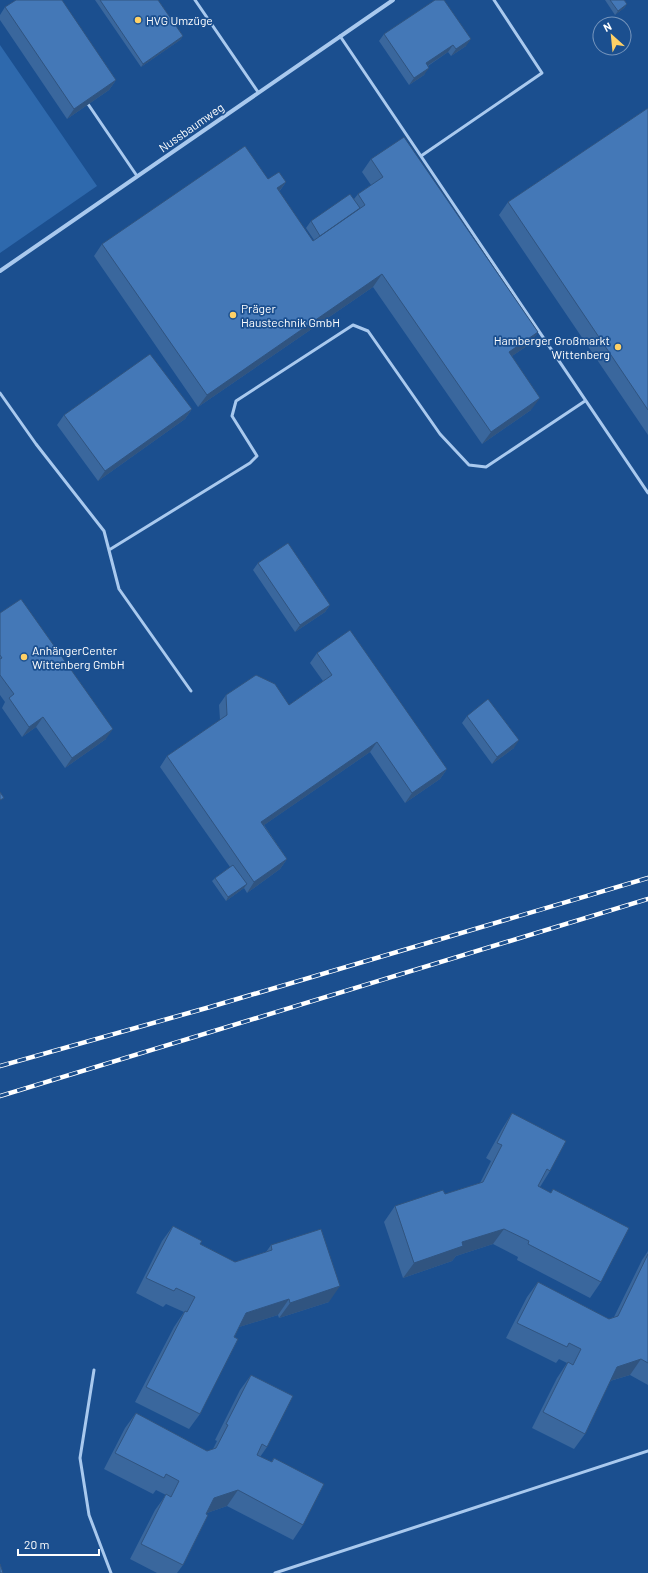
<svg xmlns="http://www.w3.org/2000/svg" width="648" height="1573" font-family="Barlow,sans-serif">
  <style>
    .green { fill: #2e69ad }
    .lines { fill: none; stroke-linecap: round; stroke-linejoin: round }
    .lane { stroke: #a9c9ee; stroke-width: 3 }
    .street { stroke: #a9c9ee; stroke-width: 4 }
    .rail-casing { stroke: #fff; stroke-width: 4.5 }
    .rail { stroke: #1b4f8f; stroke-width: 3; stroke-dasharray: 9; stroke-linecap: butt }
    .wall { fill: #3a679d }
    .shaded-wall { fill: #305480 }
    .building { fill: #4478b7; stroke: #305480 }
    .poi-dot { fill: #ffd166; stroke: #1b4f8f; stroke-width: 1.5 }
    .labels { text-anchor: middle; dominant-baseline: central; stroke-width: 3.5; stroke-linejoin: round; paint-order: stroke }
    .poi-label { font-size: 12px; fill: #fff; stroke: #1b4f8f; text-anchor: start }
    .street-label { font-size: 12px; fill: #fff; stroke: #1b4f8f }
  </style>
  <rect width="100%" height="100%" fill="#1b4f8f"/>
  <path class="green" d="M0,45L97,186L0,253Z"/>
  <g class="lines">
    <path class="lane" d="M195,0L258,92
      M340,36L648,493
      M88,104L137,176
      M421,156L542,73L494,0
      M0,393L36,444L104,531L119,589L191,691
      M109,550L250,463L257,456L232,416L236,401L353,325L368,331L440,434L469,465L486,467L585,401
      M94,1370L80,1458L89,1515L111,1573
      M275,1573L648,1451"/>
    <path class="street" d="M0,271L393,0"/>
    <defs>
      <path id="rail" d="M0,1066L210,1007L648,878
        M0,1096L648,899"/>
    </defs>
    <use href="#rail" class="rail-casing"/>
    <use href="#rail" class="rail"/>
  </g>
  <path class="wall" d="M95,0H158L183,36L180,40L141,67Z
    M605,0H624L627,4L624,8L615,15Z
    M5,7L116,80L109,90L67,119L0,20V15Z
    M384,34L466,46L451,56L448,52L428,66L424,75L409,85L379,41Z
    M648,108V435L499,215L508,202Z
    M371,159L538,332L530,344L512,356L531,410L482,444L373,287L198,407L94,256L102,244L268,179L286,182L279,192L313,241L314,240L306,228L311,221L354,199L358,194L371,185L362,172Z
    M192,409L185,419L98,481L57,425L64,415Z
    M258,563L330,605L325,612L295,632L253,570Z
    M0,613L106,739L65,768L36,727L22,737L2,708L5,702L0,695Z
    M317,653L447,769L440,779L405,803L370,752L264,825L287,859L280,869L247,893L244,888L226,901L212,881L215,878L230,867L160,767L167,756L220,720L219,705L226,695L289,705L323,681L310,663Z
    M467,716L514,748L492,764L462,723Z
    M512,1113L550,1171L540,1187L538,1186L551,1193L553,1189L601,1282L590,1298L517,1260L518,1257L493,1244L456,1256L452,1261L403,1278L384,1222L395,1206L445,1194L480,1183L491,1161L486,1158L502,1129Z
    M173,1226L200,1244L235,1262L266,1252L271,1245L329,1302L279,1318L278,1315L239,1327L200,1414L189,1429L135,1402L174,1327L184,1312L166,1304L163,1307L136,1293L162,1241Z
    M648,1251V1385L630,1375L610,1381L585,1434L574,1449L532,1428L557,1378L567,1363L559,1359L556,1363L506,1338L527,1297L538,1282L609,1319L614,1317L642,1260Z
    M251,1375L267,1447L260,1457L271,1462L274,1458L303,1525L293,1540L227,1506L207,1513L183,1565L177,1573H157L130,1559L155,1510L166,1495L156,1490L153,1494L104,1469L125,1428L136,1413L207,1451L213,1449L217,1441L215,1440L240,1390Z"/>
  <path class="shaded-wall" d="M627,4L624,8L615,15L618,11Z
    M183,36L180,40L141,67L143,64Z
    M471,39L466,46L451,56L456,49Z
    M453,45L448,52L421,70L426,63Z
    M429,68L424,75L409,85L414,78Z
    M116,80L109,90L67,119L74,109Z
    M286,182L277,194V188Z
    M382,274L373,287L198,407L207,395Z
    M538,332L530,344L500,364L509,352Z
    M540,398L531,410L482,444L491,432Z
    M192,409L185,419L98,481L105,471Z
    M330,605L325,612L295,632L300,625Z
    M43,717L36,727L22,737L29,727Z
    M113,729L106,739L65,768L72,758Z
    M519,740L514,748L492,764L497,757Z
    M377,742L370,752L254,832L261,822Z
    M447,769L440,779L405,803L412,793Z
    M287,859L280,869L247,893L254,882Z
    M247,884L244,888L226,901L228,897Z
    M504,1229L493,1244L456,1256L452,1261L403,1278L414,1263L462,1242Z
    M340,1286L329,1302L279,1318L290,1303Z
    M289,1299L278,1315L236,1328L246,1313Z
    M641,1359L630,1375L606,1382L617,1367Z
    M238,1490L227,1506L204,1514L214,1498Z"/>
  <path class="building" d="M16,0H62L116,80L74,109L5,7Z
    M100,0H158L183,36L143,64Z
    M435,0H444L471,39L456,49L453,45L426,63L429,68L414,78L384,34Z
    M610,0H624L627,4L618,11Z
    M648,108V410L508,202Z
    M404,137L538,332L509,352L540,398L491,432L382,274L207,395L102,244L245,146L268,179L279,172L286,182L277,188L313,241L365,205L358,194L383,177L371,159Z
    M350,194L360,208L320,236L311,221Z
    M150,354L192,409L105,471L64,415Z
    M288,543L330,605L300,625L258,563Z
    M21,599L113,729L72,758L43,717L29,727L9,698L14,694L0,675V659L2,658L0,655V613Z
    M350,630L447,769L412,793L377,742L261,822L287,859L254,882L167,756L227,715L226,695L256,675L275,684L289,705L332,675L317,653Z
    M488,699L519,740L497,757L467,716Z
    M0,792L4,798L0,800Z
    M233,865L247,884L228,897L215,878Z
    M512,1113L566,1141L550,1171L547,1169L538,1186L551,1193L553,1189L629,1228L601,1282L528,1244L529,1241L504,1229L462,1242L463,1246L414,1263L395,1206L443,1190L445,1194L483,1182L502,1145L497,1143Z
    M173,1226L202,1241L200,1244L235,1262L272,1250L271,1245L321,1229L340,1286L290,1303L289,1299L246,1313L234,1337L238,1339L200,1414L146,1387L185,1311L187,1312L195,1297L176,1288L174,1291L146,1278Z
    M648,1254V1363L641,1359L617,1367L585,1434L543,1412L568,1362L573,1365L581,1349L569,1343L567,1347L517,1323L538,1282L609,1319L618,1316Z
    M251,1375L293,1396L267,1447L262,1444L257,1455L272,1462L274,1458L324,1484L303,1525L238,1490L214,1498L206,1514L208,1515L183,1565L141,1544L166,1494L171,1497L179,1481L166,1474L164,1478L115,1453L136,1413L207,1451L216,1448L228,1425L226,1424Z
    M0,1564L3,1573H0Z"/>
  <g class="poi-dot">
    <circle cx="138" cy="20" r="4"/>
    <circle cx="233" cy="315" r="4"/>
    <circle cx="618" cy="347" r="4"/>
    <circle cx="24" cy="657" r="4"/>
  </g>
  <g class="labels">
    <g class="poi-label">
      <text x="146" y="20">HVG Umzüge</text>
      <text x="241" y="308">Präger<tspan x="241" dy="14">Haustechnik GmbH</tspan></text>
      <text x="610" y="340" text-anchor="end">Hamberger Großmarkt<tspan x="610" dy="14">Wittenberg</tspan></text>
      <text x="32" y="650">AnhängerCenter<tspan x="32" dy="14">Wittenberg GmbH</tspan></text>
    </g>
    <g class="street-label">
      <text transform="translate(191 127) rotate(-35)">Nussbaumweg</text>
    </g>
  </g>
  <g transform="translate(612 36) rotate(333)"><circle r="19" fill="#1b4f8f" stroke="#7695bc"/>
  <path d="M0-3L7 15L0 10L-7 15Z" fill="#ffd166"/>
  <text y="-6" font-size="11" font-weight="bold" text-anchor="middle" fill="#ffffff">N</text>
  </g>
  <path d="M18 1549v6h81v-6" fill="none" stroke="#ffffff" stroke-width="2"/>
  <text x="24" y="1549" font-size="12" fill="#ffffff" stroke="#1b4f8f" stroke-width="3" paint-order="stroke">20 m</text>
</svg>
